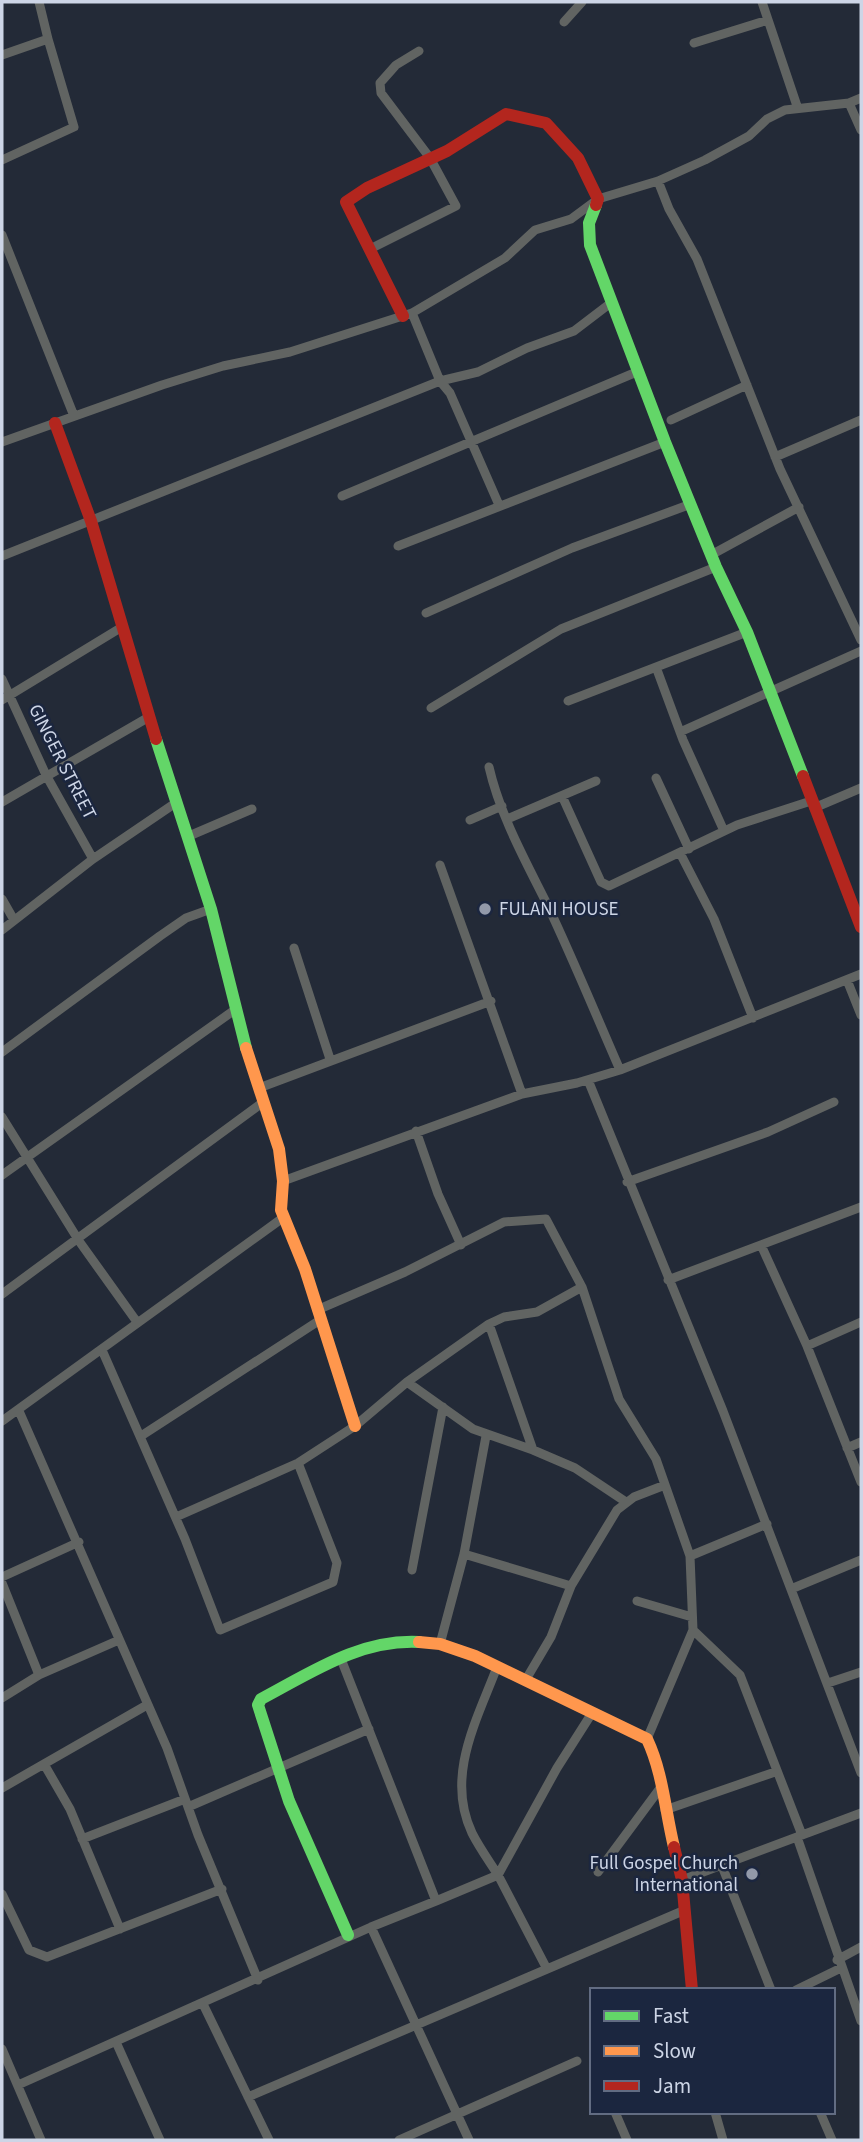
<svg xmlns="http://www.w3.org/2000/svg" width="863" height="2142" font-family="'Source Sans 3',sans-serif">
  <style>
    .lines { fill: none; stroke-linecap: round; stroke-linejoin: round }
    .street { stroke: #616462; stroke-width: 9 }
    .fast { stroke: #63d668; stroke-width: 12 }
    .slow { stroke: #ff974d; stroke-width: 12 }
    .jam { stroke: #b3261e; stroke-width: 12 }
    .poi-dot { fill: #9299a9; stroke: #1b263f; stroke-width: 2.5 }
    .labels { text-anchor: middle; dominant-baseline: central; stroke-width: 5; stroke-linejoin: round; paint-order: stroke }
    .street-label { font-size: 19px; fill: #cdd5e6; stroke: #1b263f }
    .poi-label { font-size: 19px; fill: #cdd5e6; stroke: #1b263f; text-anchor: start }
  </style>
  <rect width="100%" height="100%" fill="#232a37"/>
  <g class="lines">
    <path class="street" d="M762,2L797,106
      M564,22L582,2
      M694,43L768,20
      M2,55L48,39L39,2
      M849,103L861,130
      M2,160L74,127L48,39
      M658,181L669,209L697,259L780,469L861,640
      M2,235L74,416
      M372,248L456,206L430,158L381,93L380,83L396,65L419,51
      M412,313L440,381L450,393L499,505
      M671,420L747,385
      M2,442L162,385L223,366L290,352L412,313L505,258L535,230L571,219L598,199L658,181L705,160L749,136L767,119L785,110L849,103L861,98
      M775,457L861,420
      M342,496L639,371
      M398,546L665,442
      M711,555L799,507
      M2,556L440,381L478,372L527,348L574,331L612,302
      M426,613L572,548L691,504
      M656,667L683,740L724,831
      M2,679L46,775L93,859
      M2,700L122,627
      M568,701L747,632
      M431,708L561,629L716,567
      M680,732L861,651
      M489,767C500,815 525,860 547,904C573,959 596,1015 620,1070
      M656,778L689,849
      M562,796L601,882L609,886L737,825L811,801
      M2,802L149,717
      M814,808L861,788
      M507,819L596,781
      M470,820L502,806
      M189,836L252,809
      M680,853L714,919L753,1018
      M440,865L522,1094
      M2,899L14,920
      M2,930L93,859L177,802
      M294,948L330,1059
      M847,980L861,1015
      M2,1052L160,936L186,918L211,909
      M588,1080L723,1411L861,1773
      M259,1088L491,1001
      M2,1117L79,1241L137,1322
      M416,1131L438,1194L461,1245
      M2,1175L236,1009
      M283,1181L522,1094L577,1083L620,1070L861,974
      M627,1182L768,1132L834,1102
      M761,1245L807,1346L861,1482
      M668,1280L861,1207
      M2,1294L262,1103
      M317,1310L405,1272L504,1222L546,1219L582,1287L619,1399L656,1459L690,1556L693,1630L647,1739
      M489,1324L533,1450
      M807,1346L861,1322
      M102,1350L185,1539L220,1630L333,1582L337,1563L298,1463
      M407,1382L473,1429L533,1450L575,1468L626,1502
      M19,1411L167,1748L198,1835L258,1980
      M2,1421L284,1217
      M141,1436L320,1320
      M847,1448L861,1442
      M176,1517L298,1463L355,1426L407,1382L489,1324L504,1317L537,1312L582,1287
      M464,1554L571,1586
      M690,1556L767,1524
      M412,1570L443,1407
      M2,1577L79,1542
      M2,1583L39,1675
      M791,1589L861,1560
      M637,1601L692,1617
      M693,1630L740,1675L802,1835
      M440,1644L464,1554L486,1436
      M341,1659L436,1901L371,1927
      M497,1667C477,1720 445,1776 472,1833C479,1847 489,1861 498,1875L557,1768L592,1713
      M525,1681L551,1637L571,1586L617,1510L634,1497L665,1485
      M828,1683L861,1672
      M2,1698L39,1675L119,1640
      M44,1764L70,1809L120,1929
      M2,1788L147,1705
      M188,1807L369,1729
      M665,1810L775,1772
      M797,1837L861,2021
      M82,1839L185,1799
      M722,1866L771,1990
      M598,1872L661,1787
      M682,1880L861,1813
      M2,1894L29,1950L47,1957L222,1889
      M436,1901L498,1875L547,1969
      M837,1960L861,1947
      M796,1990L841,1968
      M203,2004L269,2140
      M116,2042L160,2140
      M2,2049L41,2140
      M18,2085L371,1927L469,2140
      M248,2097L685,1910
      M615,2112L627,2140
      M715,2112L723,2140
      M820,2112L832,2140
      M399,2140L577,2061"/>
    <path class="fast" d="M596,205L589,223L590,245L665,442L716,567L747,632L803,776
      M156,739L211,909L246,1048
      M348,1935L289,1801L258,1705L261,1699C312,1672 360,1639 419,1642"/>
    <path class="slow" d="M246,1048L279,1149L283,1181L281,1210L305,1269L355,1426
      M419,1642L440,1644L475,1656L647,1739C663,1773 665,1810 674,1847"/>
    <path class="jam" d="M403,316L346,202L367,188L447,151L506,114L546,123L578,158L598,199L596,205
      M55,423L91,521L156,739
      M803,776L861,927
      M674,1847L682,1880L692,1990"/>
  </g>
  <g class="poi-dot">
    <circle cx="485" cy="909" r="7"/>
    <circle cx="752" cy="1874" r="7"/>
  </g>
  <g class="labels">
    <g class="street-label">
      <text transform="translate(62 762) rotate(63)">GINGER STREET</text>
    </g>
    <g class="poi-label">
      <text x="499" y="909">FULANI HOUSE</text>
      <text x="738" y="1863" text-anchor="end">Full Gospel Church<tspan x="738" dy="22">International</tspan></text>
    </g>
  </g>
  <rect width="863" height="2142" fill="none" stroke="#cdd5e6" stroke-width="7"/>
  <rect x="590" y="1988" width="245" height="126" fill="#1b263f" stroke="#626c82" stroke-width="2"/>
  <rect x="604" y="2011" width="35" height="10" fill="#63d668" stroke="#626c82" stroke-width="2"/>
  <text x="653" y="2023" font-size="21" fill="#cdd5e6">Fast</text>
  <rect x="604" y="2046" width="35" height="10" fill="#ff974d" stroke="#626c82" stroke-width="2"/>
  <text x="653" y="2058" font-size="21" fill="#cdd5e6">Slow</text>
  <rect x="604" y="2081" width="35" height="10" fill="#b3261e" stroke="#626c82" stroke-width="2"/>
  <text x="653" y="2093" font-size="21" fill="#cdd5e6">Jam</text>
</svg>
